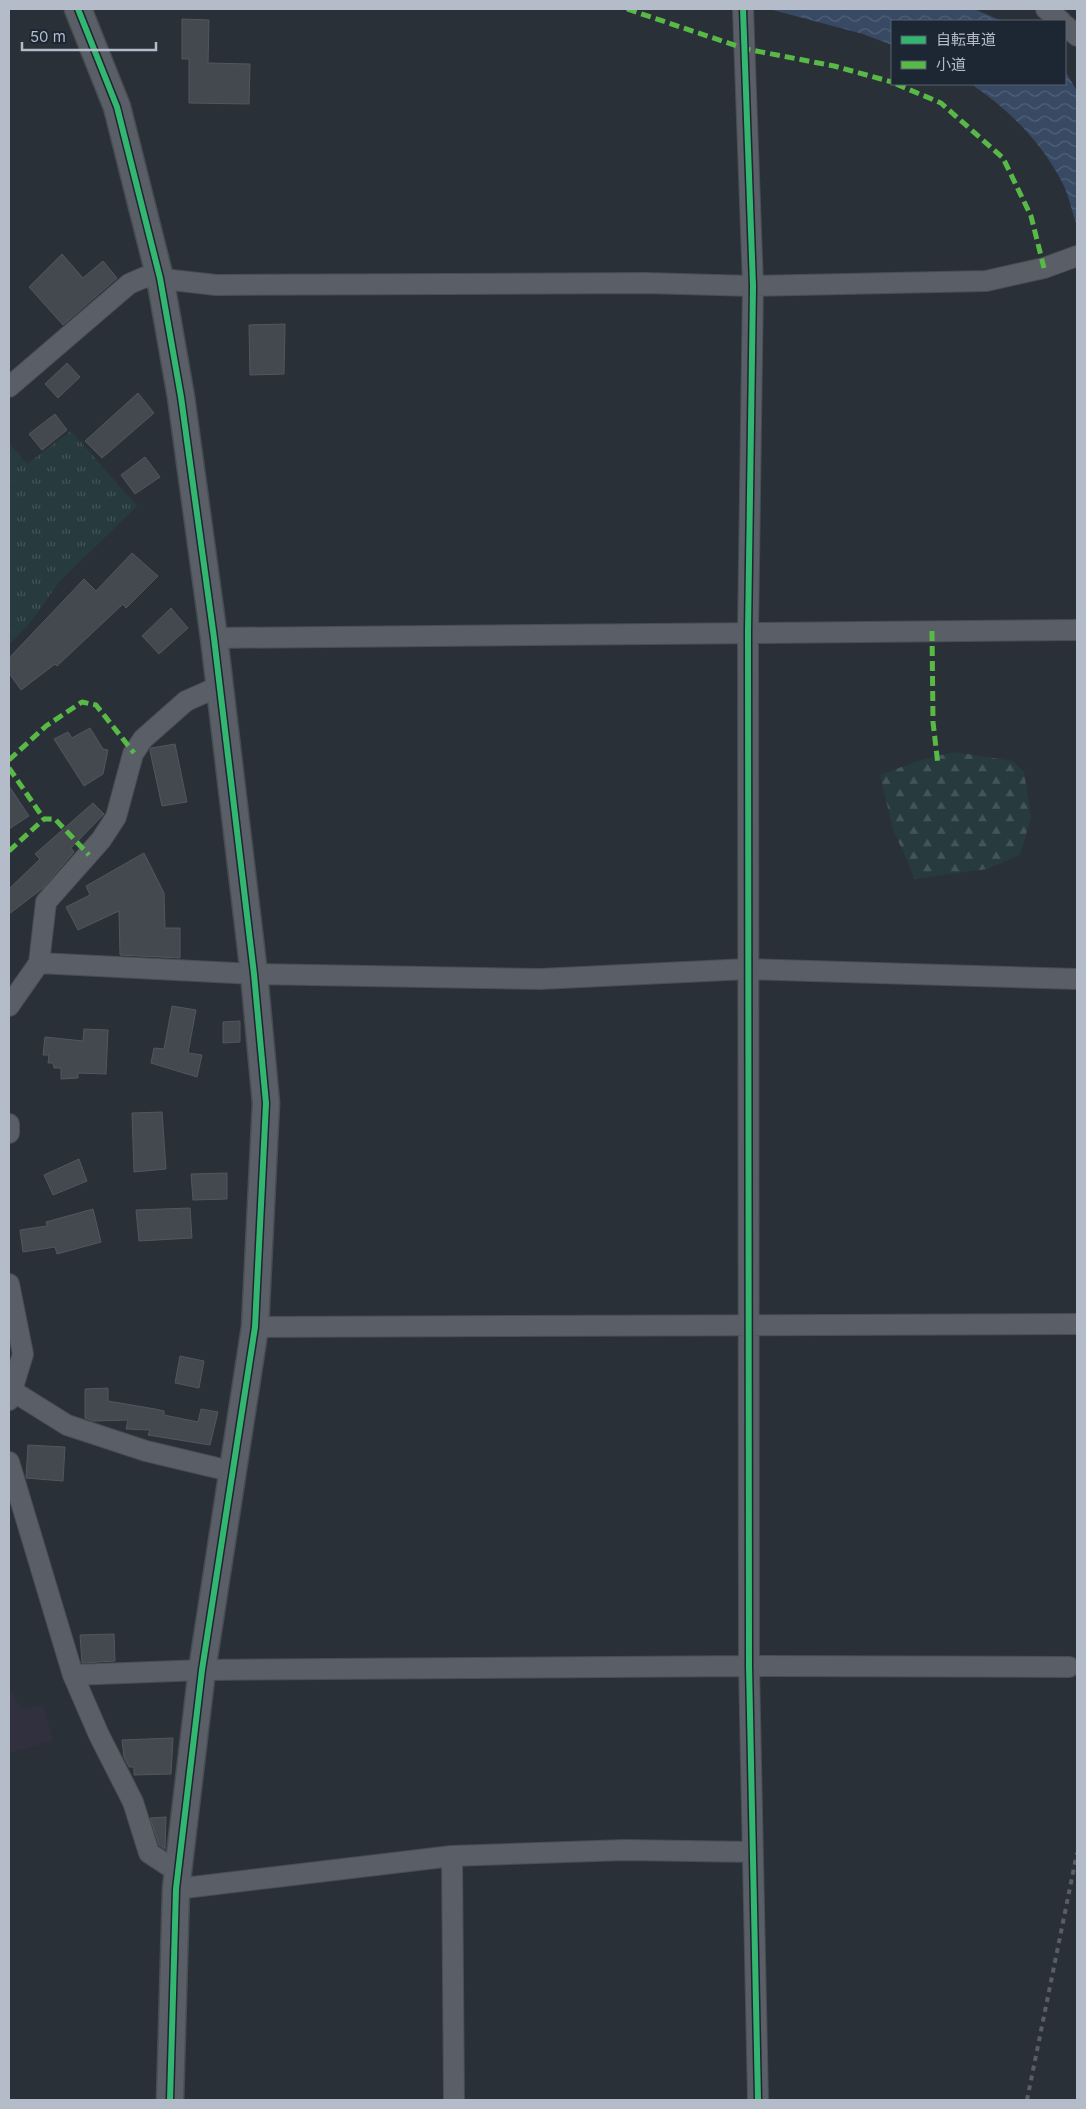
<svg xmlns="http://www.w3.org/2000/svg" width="1086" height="2109" font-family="Inter,'Noto Sans JP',sans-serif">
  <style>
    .medical { fill: #31303e }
    .grass { fill: url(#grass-tufts) }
    .forest { fill: url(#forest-firs) }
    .water { fill: url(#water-waves) }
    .building { fill: #444950; stroke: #52575f }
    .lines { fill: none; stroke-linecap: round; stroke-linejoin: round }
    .minor-casing { stroke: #484c53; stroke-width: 22 }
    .tertiary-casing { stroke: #484c53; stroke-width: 29 }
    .minor { stroke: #5a5e66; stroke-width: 20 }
    .tertiary { stroke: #5a5e66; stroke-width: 26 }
    .rail { stroke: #595d64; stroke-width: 4; stroke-dasharray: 5 5; stroke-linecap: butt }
    .quiet { stroke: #58b947; stroke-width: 5; stroke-dasharray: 10 5; stroke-linecap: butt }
    .cycleway-casing { stroke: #1d2633; stroke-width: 9 }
    .cycleway { stroke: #33b770; stroke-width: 6 }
  </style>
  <defs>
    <pattern id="grass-tufts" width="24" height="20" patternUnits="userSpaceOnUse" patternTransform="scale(1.25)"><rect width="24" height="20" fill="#273a3e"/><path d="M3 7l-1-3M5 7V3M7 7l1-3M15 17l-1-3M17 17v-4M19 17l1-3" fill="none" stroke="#445559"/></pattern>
    <pattern id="forest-firs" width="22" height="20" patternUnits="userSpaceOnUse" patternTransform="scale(1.25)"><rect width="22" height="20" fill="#273a3e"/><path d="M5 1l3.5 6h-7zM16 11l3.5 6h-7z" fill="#445559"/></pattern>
    <pattern id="water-waves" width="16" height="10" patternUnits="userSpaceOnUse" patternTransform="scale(1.25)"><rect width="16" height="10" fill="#384963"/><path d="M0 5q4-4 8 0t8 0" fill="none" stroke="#526178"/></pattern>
  </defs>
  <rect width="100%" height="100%" fill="#2a3038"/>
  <path class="medical" d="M9,1687L20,1708L27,1709L43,1705L53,1741L9,1753Z"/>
  <path class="grass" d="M71,431L137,506L59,582L34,618L9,645V443L27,464Z"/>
  <path class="forest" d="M954,752L1013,761L1024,772L1031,817L1020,855L987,869L915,879L893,829L880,775L918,761Z"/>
  <path class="water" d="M769,9H974L1002,21H892V45L863,34Z
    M1065,71L1077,91V226C1072,212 1069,196 1062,182C1041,141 1008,109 971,84H1065Z"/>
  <path class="building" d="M182,19L209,20L208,63L250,64L249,104L189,103V59H182Z
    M62,254L83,278L103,261L117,278L63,325L29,287Z
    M285,324L284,374L250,375L249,325Z
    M67,363L80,377L58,398L45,384Z
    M138,393L154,413L102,458L85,441Z
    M55,414L67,430L42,450L29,434Z
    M145,457L160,477L135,494L121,475Z
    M132,553L158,576L126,608L123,604L57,666L55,664L21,690L9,673V658L84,579L96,591Z
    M171,608L188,628L159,654L142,636Z
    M90,728L103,749L108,750L103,774L84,786L54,739L68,732L72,738Z
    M175,744L187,802L162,806L150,751L151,748Z
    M9,786L29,816L9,829Z
    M93,803L104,814L71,848L74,852L43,888L9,914V889L40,859L35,854Z
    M144,853L164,893L165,928H180V958L120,955L119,911L78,930L66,907L90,895L86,886Z
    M172,1006L196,1010L188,1053L202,1055L197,1077L151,1063L154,1048L164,1049Z
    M240,1021V1042L223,1043V1022Z
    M84,1029L108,1030L106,1074L78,1073V1078L61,1079V1068H54L53,1063H48L49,1055H43L45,1037L83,1041Z
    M162,1112L166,1169L134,1172L132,1113Z
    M79,1159L87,1181L53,1195L44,1175Z
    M227,1173V1199L193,1200L191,1174Z
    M190,1208L192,1238L139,1241L136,1210Z
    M93,1209L101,1242L57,1254L55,1247L23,1252L20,1230L47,1226L46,1222Z
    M180,1356L204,1361L199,1388L175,1383Z
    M108,1388V1401L155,1409L164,1411V1415L198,1422L201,1409L218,1412L210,1445L148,1435L150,1430L126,1429L128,1420L93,1421L85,1418V1389Z
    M28,1445L65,1447L63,1481L26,1478Z
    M114,1634L115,1661L82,1663L80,1635Z
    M173,1738L171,1774L134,1775V1767H129L124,1757L122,1740Z
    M166,1817L165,1849L159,1845L150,1818Z"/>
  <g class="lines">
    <defs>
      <path id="minor" d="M743,9L753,286L748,632L749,1666L758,2100
        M1046,9L1061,21
        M1065,25L1077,36
        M9,387L129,284L145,277L216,285L645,283L753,286L986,281L1044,268L1077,256
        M214,638L1077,630
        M39,963L254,974L540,979L748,969L1077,979
        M9,1006L39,963L46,902L101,840L116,817L133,754L143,739L186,701L220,686
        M9,1124V1133
        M9,1284L23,1354L9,1400
        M255,1327L1077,1324
        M11,1390L67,1425L146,1451L234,1472
        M9,1462L73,1675L202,1670L749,1666L1069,1667
        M73,1675L99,1735L133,1802L149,1853L178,1872
        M452,1856L454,2100
        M176,1889L452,1856L625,1850L753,1852"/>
      <path id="tertiary" d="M78,9L117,107L160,278L181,397L214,638L254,974L266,1103L255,1327L202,1670L176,1889L170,2100"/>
    </defs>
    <use href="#minor" class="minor-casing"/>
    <use href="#tertiary" class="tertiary-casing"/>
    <use href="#minor" class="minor"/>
    <use href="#tertiary" class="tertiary"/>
    <path class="rail" d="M1027,2100L1077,1853"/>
    <path class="quiet" d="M627,9L746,49L834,66L892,82
      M896,84L941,103L1003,158L1031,216L1044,268
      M932,631L933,722L938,765
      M9,760L46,726L82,702L96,705L134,753
      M9,768L44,819
      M9,851L44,819H55L89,855"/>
    <defs>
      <path id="cycleway" d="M78,9L117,107L160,278L181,397L214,638L254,974L266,1103L255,1327L202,1670L176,1889L170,2100
        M743,9L753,286L748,632L749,1666L758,2100"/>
    </defs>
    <use href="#cycleway" class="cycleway-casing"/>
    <use href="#cycleway" class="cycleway"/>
  </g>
  <rect width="1086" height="2109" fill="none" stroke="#b4bcc9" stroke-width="20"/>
  <rect x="891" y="20" width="175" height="65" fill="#1d2633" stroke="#59626f"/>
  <rect x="901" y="36" width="25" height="8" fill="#33b770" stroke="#59626f"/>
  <text x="936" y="45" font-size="15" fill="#b4bcc9">自転車道</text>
  <rect x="901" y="61" width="25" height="8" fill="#58b947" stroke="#59626f"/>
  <text x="936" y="70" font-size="15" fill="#b4bcc9">小道</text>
  <path d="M22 42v8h134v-8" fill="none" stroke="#b4bcc9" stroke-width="2.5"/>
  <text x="30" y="42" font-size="15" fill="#b4bcc9" stroke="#1d2633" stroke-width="4" paint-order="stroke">50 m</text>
</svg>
